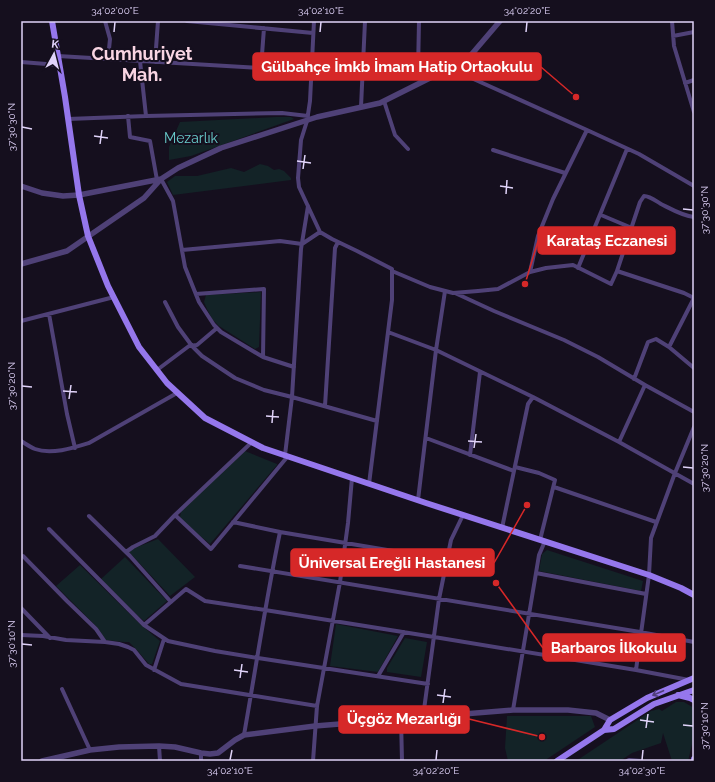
<svg xmlns="http://www.w3.org/2000/svg" width="715" height="782" font-family="Raleway,sans-serif">
  <style>
    .green { fill: #132327 }
    .lines { fill: none; stroke-linecap: round; stroke-linejoin: round }
    .minor { stroke: #4f4177; stroke-width: 4 }
    .tertiary { stroke: #4f4177; stroke-width: 5.5 }
    .secondary { stroke: #9577ec; stroke-width: 6 }
    .oneway { stroke: #4f3e7b }
    .ticks { fill: none; stroke: #e0d3f9; stroke-width: 1.5 }
    .labels { text-anchor: middle; dominant-baseline: central; stroke-width: 4; stroke-linejoin: round; paint-order: stroke }
    .park-label { font-size: 14px; fill: #69cecd; stroke: #150f1e }
    .district-label { font-size: 18px; font-weight: bold; fill: #f9d5e3; stroke: #150f1e }
    .leader { fill: none; stroke: #d62828; stroke-width: 1.5 }
    .callout-dot { fill: #d62828; stroke: #150f1e; stroke-width: 1.5 }
    .callout { fill: #d62828; stroke: #d62828; stroke-width: 1.5 }
    .callout-label { font-size: 15px; text-anchor: middle; font-weight: bold; fill: #fff }
    .neatline { fill: none; stroke: #e0d3f9; stroke-width: 1.5 }
    .ticks-label { font-size: 10px; text-anchor: middle; fill: #e0d3f9 }
  </style>
  <rect width="100%" height="100%" fill="#150f1e"/>
  <path class="green" d="M276,117H291L294,119L191,156L169,160V147L180,122Z
    M260,164L268,166L274,170L279,169L284,171L291,178V180L173,195L167,182L175,176H197L231,168L244,172Z
    M261,292L259,347L255,349L219,326L212,319L207,309L204,302L206,295Z
    M245,451L277,464V465L210,544L188,526L180,517L181,511Z
    M158,539L195,577L170,596L129,552L132,549Z
    M547,550L643,581L641,591L539,571L542,554Z
    M125,557L167,601L144,621L138,616L101,579Z
    M80,565L141,625L160,641L152,664H149L136,649L129,642H124L106,640L97,627L56,586Z
    M336,624L398,636L378,672L330,666Z
    M405,638L427,642L421,677L387,672V668Z
    M676,702H684L694,708V736L688,761H672L663,733L661,743L632,753L620,761H576L651,711L659,709L662,711Z
    M507,716H591L595,727L544,761H508L505,748Z"/>
  <g class="lines">
    <path class="minor" d="M105,21L110,39L108,59
      M187,21L313,33
      M314,21L310,101L307,121L301,140L298,178L299,187L320,232L332,239L357,251L392,269V300L369,484
      M419,21L418,71L421,82
      M672,21L674,46L694,112
      M673,36L694,32
      M58,56L312,71
      M140,61L146,116
      M21,62L59,65
      M155,62L158,21
      M456,64L469,77L587,130L639,154L694,186
      M261,68L264,28
      M685,83L694,80
      M384,101L395,135L408,149
      M361,107L365,21
      M128,116L130,137L150,141L157,180
      M68,119L146,116L282,113L308,116
      M493,150L565,173
      M161,179L173,201L185,267L199,302L214,325L221,332L263,357L294,367
      M601,215L632,228
      M182,250L280,241L302,244L320,232
      M578,268L627,149
      M392,271L430,287L453,293L478,291L498,289L530,272L546,268L573,265L611,284L617,271L684,293L694,298
      M617,271L640,202L644,196C650,196 656,201 661,204C671,209 683,216 694,217
      M530,272L538,236L553,199L587,130
      M455,293L494,311L564,340L598,357L645,385
      M196,294L264,289L263,357
      M165,302L178,327L192,346L202,356L235,378L264,390L292,397L377,421
      M49,314L67,414L75,448
      M21,321L114,297
      M388,332L436,350L533,397L619,442L694,484
      M669,347L694,298
      M157,370L189,346L197,345L217,328
      M634,379L648,342L656,339L669,347L694,368
      M325,406L335,248L338,242
      M426,438L514,471
      M21,441C26,444 30,447 35,449C51,455 73,448 89,443L177,393
      M252,442L175,515L211,549L288,456
      M619,442L645,385L694,412
      M285,455L292,397L301,249L308,206
      M470,455L480,372
      M515,467L539,473L555,480L540,540
      M554,487L656,522
      M418,500L436,350L445,291
      M89,516L130,556L171,602
      M233,522L280,532
      M502,528L528,404L533,397
      M49,529L144,625L168,641L215,651L258,658L428,684
      M126,552L133,547L155,536L175,515
      M23,556L67,601L96,629L105,642
      M240,566L640,632L694,642
      M536,573L646,594
      M21,608L50,638
      M144,625L186,589L205,601L265,610L434,637L636,670L689,680
      M21,635L43,636L66,640L105,642L119,644L128,647L134,650L146,665L181,684L317,706
      M154,670L164,639
      M636,670L649,575L651,538L675,473L694,427
      M378,676L404,632
      M62,689L90,750
      M513,710L539,555L545,541
      M423,717L439,599L451,540L463,515
      M401,718L402,761
      M244,735C256,667 266,599 280,532L447,560
      M159,746L160,761
      M201,753V761
      M313,761L317,706L340,582L348,523L352,478
      M627,761L629,760L641,761"/>
    <path class="tertiary" d="M21,186L42,193L63,196L79,195L161,179
      M21,264L67,251L144,198L161,179L178,168L221,148L317,117L380,103L442,72L471,55L500,21
      M42,761L90,750L119,747L159,746L175,747L201,753L210,754L218,753L235,740L244,735L315,726L513,710H568L596,713L610,720"/>
    <path class="secondary" d="M52,21L65,97L79,195L88,236L108,286L139,347L167,383L205,418L263,448L426,503L649,575L681,588L694,595
      M678,695L690,698L694,700
      M604,730L614,729L654,704L694,690
      M557,761L604,730L610,720L647,698L694,678
      M694,761V759"/>
  </g>
  <defs><path id="oneway-shaft" d="M-6 0H5M1.5-3L5.5 0L1.5 3" fill="none" stroke-width="1.6" stroke-linecap="round" stroke-linejoin="round"/></defs>
  <use class="oneway" href="#oneway-shaft" transform="translate(658 693) rotate(157)"/>
  <path class="ticks" d="M114,32L115,22M320,32L321,22M526,32L527,22M22,127L32,129M94,136L108,138M100,144L102,130M297,161L311,163M303,169L305,155M500,186L513,188M506,194L507,180M683,209L693,210M22,386L32,387M63,391L77,392M69,399L71,385M266,416L279,417M272,423L273,410M468,441L482,442M474,448L476,434M683,467L693,468M22,644L32,645M234,670L248,672M240,678L242,664M437,695L451,697M443,703L445,689M640,720L654,722M683,725L693,726M646,728L648,714M230,760L232,750M436,760L437,750M642,760L643,750"/>
  <g class="labels">
    <g class="park-label">
      <text x="191" y="138">Mezarlık</text>
    </g>
    <g class="district-label">
      <text x="142" y="53">Cumhuriyet<tspan x="142" dy="21">Mah.</tspan></text>
    </g>
  </g>
  <path class="leader" d="M576 97L541 67M525 284L538 241M527 505L494 563M496 583L543 648M542 737L469 719"/>
  <g class="callout-dot">
    <circle cx="576" cy="97" r="4"/>
    <circle cx="525" cy="284" r="4"/>
    <circle cx="527" cy="505" r="4"/>
    <circle cx="496" cy="583" r="4"/>
    <circle cx="542" cy="737" r="4"/>
  </g>
  <g class="callout">
    <rect x="253" y="53" width="288" height="27" rx="4"/>
    <rect x="538" y="227" width="137" height="27" rx="4"/>
    <rect x="291" y="549" width="203" height="27" rx="4"/>
    <rect x="543" y="634" width="142" height="27" rx="4"/>
    <rect x="339" y="706" width="130" height="27" rx="4"/>
  </g>
  <g class="callout-label">
    <text x="397" y="72">Gülbahçe İmkb İmam Hatip Ortaokulu</text>
    <text x="607" y="246">Karataş Eczanesi</text>
    <text x="392" y="568">Üniversal Ereğli Hastanesi</text>
    <text x="614" y="653">Barbaros İlkokulu</text>
    <text x="404" y="724">Üçgöz Mezarlığı</text>
  </g>
  <rect width="715" height="782" fill="none" stroke="#150f1e" stroke-width="44"/>
  <g transform="translate(54 54) rotate(7)" stroke="#150f1e" stroke-width="3" paint-order="stroke">
  <path d="M0-3L7 15L0 10L-7 15Z" fill="#e0d3f9"/>
  <text y="-6" font-size="11" font-weight="bold" text-anchor="middle" fill="#e0d3f9">K</text>
  </g>
  <rect x="22" y="22" width="671" height="738" class="neatline"/>
  <g class="ticks-label">
    <text x="115" y="14">34°02'00"E</text>
    <text x="321" y="14">34°02'10"E</text>
    <text x="527" y="14">34°02'20"E</text>
    <text transform="translate(11 127) rotate(-90)" y="4">37°30'30"N</text>
    <text transform="translate(704 210) rotate(-90)" y="4">37°30'30"N</text>
    <text transform="translate(11 386) rotate(-90)" y="4">37°30'20"N</text>
    <text transform="translate(704 468) rotate(-90)" y="4">37°30'20"N</text>
    <text transform="translate(11 644) rotate(-90)" y="4">37°30'10"N</text>
    <text transform="translate(704 726) rotate(-90)" y="4">37°30'10"N</text>
    <text x="230" y="774">34°02'10"E</text>
    <text x="436" y="774">34°02'20"E</text>
    <text x="642" y="774">34°02'30"E</text>
  </g>
</svg>
